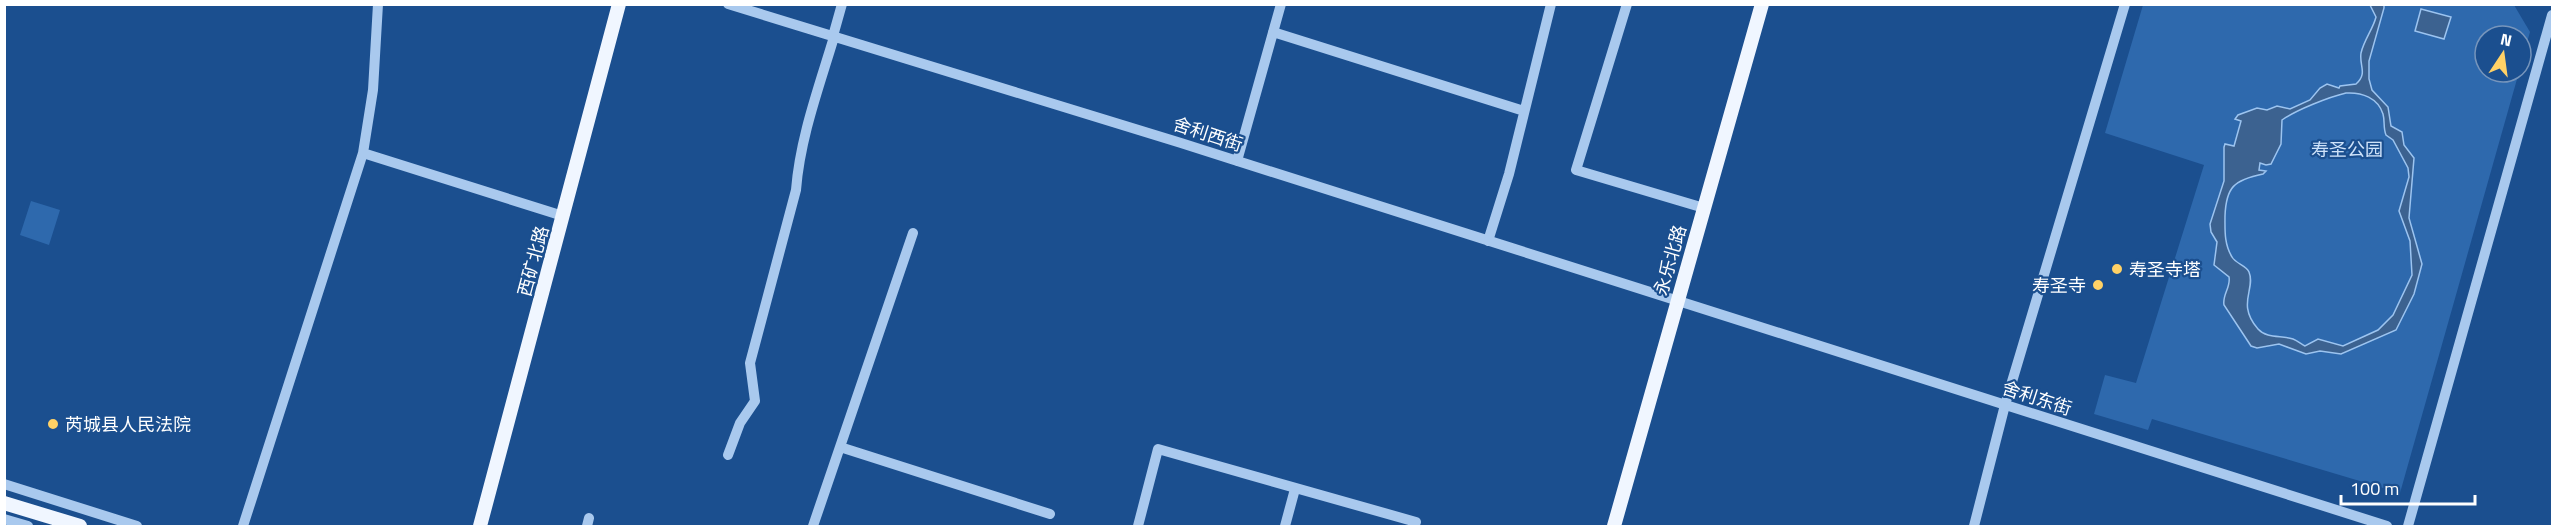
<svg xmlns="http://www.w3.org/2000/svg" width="2557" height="531" font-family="'Titillium Web','Noto Sans SC',sans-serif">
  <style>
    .green { fill: #2e69ad }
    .water { fill: #3c6290; stroke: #9cc4f0; stroke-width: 1.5; fill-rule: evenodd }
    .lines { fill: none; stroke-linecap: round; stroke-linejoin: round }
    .minor { stroke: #a9c9ee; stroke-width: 10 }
    .major { stroke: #f0f6ff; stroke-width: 14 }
    .poi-dot { fill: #ffd166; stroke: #1b4f8f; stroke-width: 2 }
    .labels { text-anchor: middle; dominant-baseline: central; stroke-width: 4.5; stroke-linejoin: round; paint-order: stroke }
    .street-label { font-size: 18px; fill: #fff; stroke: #1b4f8f }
    .park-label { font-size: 18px; fill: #cfe3fa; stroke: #1b4f8f }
    .poi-label { font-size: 18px; fill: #fff; stroke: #1b4f8f; text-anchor: start }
  </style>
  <rect width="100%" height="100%" fill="#1b4f8f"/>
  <path class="green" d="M2143,5H2514L2530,32L2521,63V36H2485V72H2519L2400,493L2152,419L2148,430L2094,414L2105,375L2136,383L2204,165L2105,133Z
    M31,201L60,210L49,245L20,235Z"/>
  <path class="water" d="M2370,5H2384V8L2369,61V79L2372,90L2388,107L2391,126L2402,132L2404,145L2414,158L2409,218L2422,264L2414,294L2396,330L2341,354L2320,351L2306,354L2279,344L2257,348L2251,346L2224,305C2222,295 2231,287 2229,277L2214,265L2217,242L2211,232L2210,224L2224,181V147L2225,144L2234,146L2241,121L2235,119L2238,115L2257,108L2267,110L2277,106L2290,109L2310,100L2320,88L2327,84L2339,88L2340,86L2356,84C2368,73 2359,66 2361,53C2364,40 2373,29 2376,17ZM2346,93C2362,92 2378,98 2383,114C2385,121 2383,128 2386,135L2393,140L2408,168L2409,177L2399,211L2410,241L2412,275L2393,315L2378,330L2343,346L2318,339L2305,346C2301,344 2298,341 2293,339C2282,335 2267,339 2258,329C2236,304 2256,289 2249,272C2246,265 2236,264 2232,257C2224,244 2225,230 2225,216C2226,187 2234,180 2263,174L2266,171L2259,170L2260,163L2266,165L2271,164L2281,144L2282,120C2296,110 2329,97 2346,93Z
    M2421,9L2451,17L2444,39L2415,31Z"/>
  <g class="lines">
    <path class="minor" d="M728,4L1181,143L2387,526
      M1627,4L1576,170L1704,208
      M1273,32L1524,111
      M833,36L842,4
      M363,153L563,216
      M1237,161L1281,4
      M1488,241L1509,174L1551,4
      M840,447L1050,514
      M728,455L740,423L755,401L750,363L796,190C800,138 819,87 834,37
      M4,484L137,526
      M4,519L28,526
      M243,526L363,153L373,90L378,4
      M587,526L589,518
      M813,526L913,233
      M1138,526L1158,449L1416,522L1414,526
      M1285,526L1295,489
      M1974,526L2005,405L2125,4
      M2408,526L2552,15"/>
    <path class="major" d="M4,503L80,526
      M480,526L619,4
      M1614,526L1762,4"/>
  </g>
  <g class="poi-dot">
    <circle cx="2117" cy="269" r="6"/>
    <circle cx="2098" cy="285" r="6"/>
    <circle cx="53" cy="424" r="6"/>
  </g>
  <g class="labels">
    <g class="street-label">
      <text transform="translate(1208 134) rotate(18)">舍利西街</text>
      <text transform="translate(1670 260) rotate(-74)">永乐北路</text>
      <text transform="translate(533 261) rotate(-75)">西矿北路</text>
      <text transform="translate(2037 398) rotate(18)">舍利东街</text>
    </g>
    <g class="park-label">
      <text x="2347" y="149">寿圣公园</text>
    </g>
    <g class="poi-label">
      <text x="2129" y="269">寿圣寺塔</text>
      <text x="2086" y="285" text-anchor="end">寿圣寺</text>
      <text x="65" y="424">芮城县人民法院</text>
    </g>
  </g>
  <rect width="2557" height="531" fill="none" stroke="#ffffff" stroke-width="12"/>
  <g transform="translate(2503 54) rotate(13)"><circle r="28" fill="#1b4f8f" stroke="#7695bc" stroke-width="1.5"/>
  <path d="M0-4.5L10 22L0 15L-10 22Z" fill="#ffd166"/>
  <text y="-9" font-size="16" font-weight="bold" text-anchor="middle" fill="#ffffff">N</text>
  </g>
  <path d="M2341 495v9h134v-9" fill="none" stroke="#ffffff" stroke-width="3"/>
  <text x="2350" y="495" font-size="18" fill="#ffffff" stroke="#1b4f8f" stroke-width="4.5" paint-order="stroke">100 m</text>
</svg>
